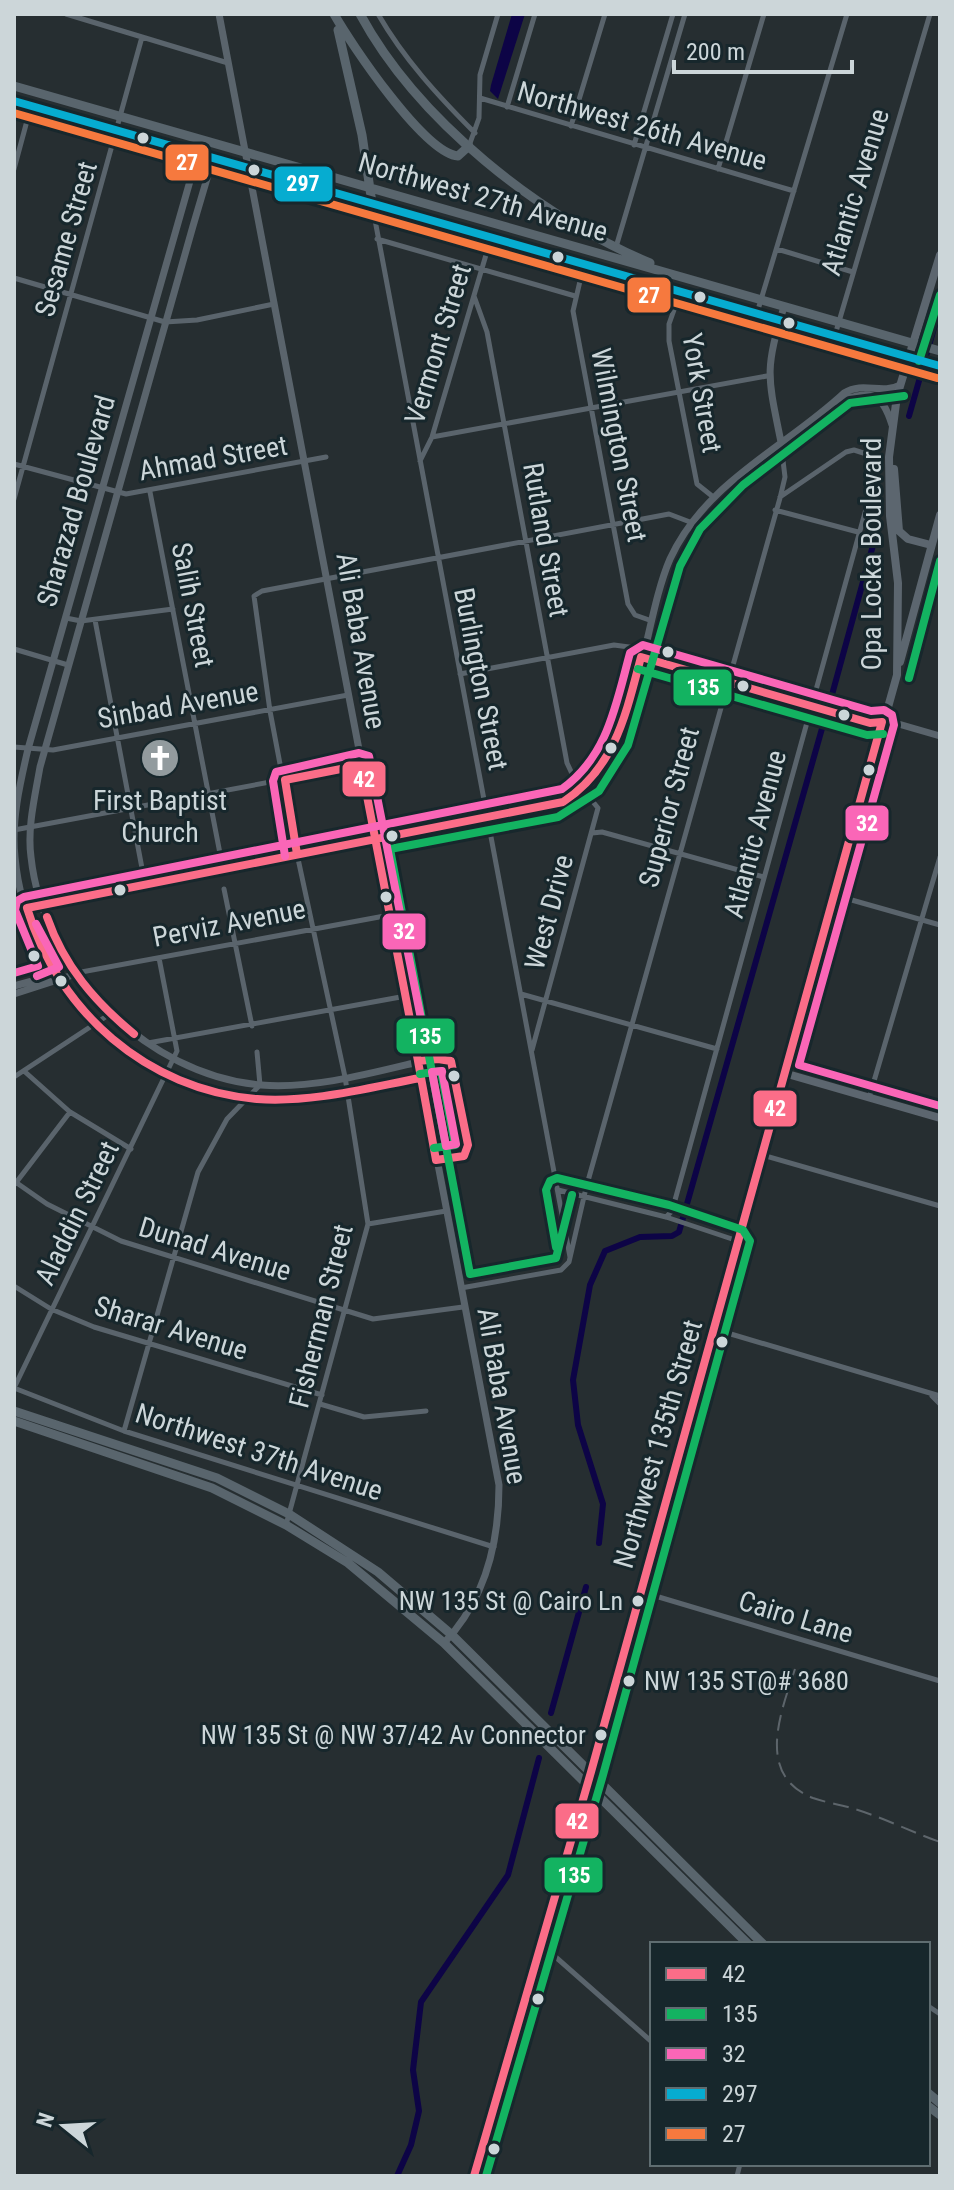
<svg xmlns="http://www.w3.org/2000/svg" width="954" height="2190" font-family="'Roboto Condensed',sans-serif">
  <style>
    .water { fill: #0d0446 }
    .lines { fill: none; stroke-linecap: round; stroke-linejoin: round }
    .canal { stroke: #0d0446; stroke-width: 6 }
    .minor { stroke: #5a646c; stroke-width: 5 }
    .tertiary { stroke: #5a646c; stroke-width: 7 }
    .secondary { stroke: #5c666f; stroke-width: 8 }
    .primary { stroke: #59656d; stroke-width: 9 }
    .rail { stroke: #5d656b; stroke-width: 2; stroke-dasharray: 16 8; stroke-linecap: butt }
    .bus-1-casing { stroke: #17272c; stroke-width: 14 }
    .bus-2-casing { stroke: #17272c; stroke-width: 14 }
    .bus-3-casing { stroke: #17272c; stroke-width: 14 }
    .bus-4-casing { stroke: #17272c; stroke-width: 14 }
    .bus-5-casing { stroke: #17272c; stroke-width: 14 }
    .bus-1 { stroke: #fb6d88; stroke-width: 8 }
    .bus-2 { stroke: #13b361; stroke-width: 8 }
    .bus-3 { stroke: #fa66b7; stroke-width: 8 }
    .bus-4 { stroke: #06acd0; stroke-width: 8 }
    .bus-5 { stroke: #f6793e; stroke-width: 8 }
    .bus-dot { fill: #ccd6d9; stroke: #17272c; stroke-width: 3 }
    .labels { text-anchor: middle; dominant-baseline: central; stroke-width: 6; stroke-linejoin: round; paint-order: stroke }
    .bus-label { font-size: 26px; fill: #ccd6d9; stroke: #17272c; text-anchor: end }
    .street-label { font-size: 28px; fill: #ccd6d9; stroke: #17272c }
    .poi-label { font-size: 28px; fill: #ccd6d9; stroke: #17272c }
    .line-badge { stroke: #17272c; stroke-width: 3 }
    .badge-label { font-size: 22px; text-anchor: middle; font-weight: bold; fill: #fff }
  </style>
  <rect width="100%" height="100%" fill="#262e31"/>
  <path class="water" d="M512,14H525L498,99L490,91L491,85Z"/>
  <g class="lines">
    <path class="canal" d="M909,416L940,307
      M830,702L875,538
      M599,1543L603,1504L578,1425L573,1380L590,1285L605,1251L640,1237L672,1236L679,1232L825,718
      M551,1713L586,1587
      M397,2176L411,2145L419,2111L413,2070L421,2002L508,1875L539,1758"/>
    <path class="minor" d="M66,14L228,63
      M378,14C404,59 438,96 475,133
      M480,98L794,191
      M507,107L535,14
      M571,126L605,14
      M634,145L673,14
      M469,146L479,118L480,75L498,14
      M14,169L31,106
      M718,169L764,14
      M372,204L570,1257
      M377,239L575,296
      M616,247L685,14
      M777,249L853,272
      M584,264L573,311L628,604L635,615L652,621
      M14,278L165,322L197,320L274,304
      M680,293L669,324V341L697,484L712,496
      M474,296L487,332L567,763L575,780L598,808L532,1050
      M757,313L847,14
      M835,335L930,14
      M432,437L767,376
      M420,461L432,437L491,238
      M14,464L126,494L326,457
      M150,492L223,869
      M14,499L142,37
      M775,510L858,532
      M66,618L81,621L173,609
      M95,620L145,884
      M14,649L68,665
      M460,674L614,645L644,649
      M14,747L53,750L348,695
      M14,830L361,765
      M592,833L602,832L764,877
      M224,889L252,1026
      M834,895L940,925
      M76,973L390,915
      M521,994L717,1049
      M148,1043L406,996
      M24,1071L70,1112L131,1149
      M14,1077L110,1014
      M869,1098L940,857
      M762,1155L940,1206
      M14,1181L47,1204L121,1241L373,1319L463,1307
      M15,1184L70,1112
      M558,1190L666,1217L738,1241
      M666,1217L672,1211L874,480L876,457L854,450L846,452L780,497
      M368,1224L446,1211
      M14,1286L51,1309L94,1327L322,1395
      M461,1288L561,1270L569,1262L586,1188L780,498L785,477L781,444
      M714,1329L940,1396
      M14,1388L124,1431L494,1547
      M14,1388L177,1051L159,958
      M932,1396L940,1404
      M320,1404L364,1417L426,1411
      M124,1431L198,1172L227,1119L260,1085L257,1052
      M286,1525L368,1224L345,1077L297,854L270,711L254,596L262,591L669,514L690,522
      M642,1592L940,1681
      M542,1945L652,2042
      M928,2006L940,2014
      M737,2176L740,2164"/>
    <path class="tertiary" d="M219,14L499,1485C499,1543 486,1599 444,1643
      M198,153L28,749C20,783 11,822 15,857C26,979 126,1080 246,1098C302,1107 365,1089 420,1078
      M217,159L211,165L193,226L40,767C35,796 27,828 31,857C43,970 146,1075 261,1085C312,1089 368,1074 418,1062
      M836,402C869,391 881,389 892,425
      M781,442C768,378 764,369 784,307
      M641,657L870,723H895L940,736
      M27,908L550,806C639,784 639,630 670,559C706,481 784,449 844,393C864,381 881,395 900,385
      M14,986L58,974
      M14,994L76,974"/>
    <path class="secondary" d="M894,469L899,531L908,539L931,545
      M900,662L940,515
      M787,1062L940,1105
      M784,1073L940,1118
      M474,2176L591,1772L897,675L898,583L890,516L889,457L897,396L940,255"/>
    <path class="primary" d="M334,14C351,44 424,153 458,156L469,146
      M360,14C418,121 539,216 650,263
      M338,30L362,135L372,203
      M14,86L940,351
      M14,101L940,366
      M14,1411L217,1478L289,1514L378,1572L452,1635L763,1944
      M14,1421L212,1488L286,1525L348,1563L444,1643L748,1944
      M928,2093L940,2103
      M928,2106L940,2115"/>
    <path class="rail" d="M795,1669C781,1712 755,1775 813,1798C824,1802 837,1804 848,1807C880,1816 909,1831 940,1842"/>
    <defs>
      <path id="bus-1" d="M297,854L285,780L361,765L418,1061
        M47,917C64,966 95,1002 134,1034
        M438,1059L451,1061L468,1145L464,1156L436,1160L418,1061Z
        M420,1078C367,1088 311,1103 257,1099C147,1090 58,1011 27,908L563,802C615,768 626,714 641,657L870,723L882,722L591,1772L474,2176"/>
      <path id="bus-2" d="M919,361L940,295
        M638,669L867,735L883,734
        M909,678L940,561
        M420,1074L441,1071L455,1145L434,1148
        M572,1195L556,1258L470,1274L390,849L558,817L599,791L628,745L680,566L700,529L743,485L850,403L904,396
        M486,2176L603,1775L750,1241L743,1230L669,1205L557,1178L550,1181L546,1190L556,1247"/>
      <path id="bus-3" d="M285,856L273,781L276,772L359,753L369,756L427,1049
        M36,924L59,967L37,976
        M14,973L38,966L15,910L17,901L24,897L562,789C608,756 616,704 630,653L643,645L871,711L884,710L892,715L894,725L799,1065L940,1106
        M442,1071L456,1144L446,1146L432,1072Z"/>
      <path id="bus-4" d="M14,101L940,366"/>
      <path id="bus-5" d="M14,113L937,378"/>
    </defs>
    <use href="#bus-1" class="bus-1-casing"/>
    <use href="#bus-2" class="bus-2-casing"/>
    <use href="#bus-3" class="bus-3-casing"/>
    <use href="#bus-4" class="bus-4-casing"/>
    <use href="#bus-5" class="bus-5-casing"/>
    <use href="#bus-1" class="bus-1"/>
    <use href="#bus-2" class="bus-2"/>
    <use href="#bus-3" class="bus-3"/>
    <use href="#bus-4" class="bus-4"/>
    <use href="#bus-5" class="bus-5"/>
  </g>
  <defs>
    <symbol id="church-disc" viewBox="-11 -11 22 22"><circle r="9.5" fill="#929b9e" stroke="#17272c"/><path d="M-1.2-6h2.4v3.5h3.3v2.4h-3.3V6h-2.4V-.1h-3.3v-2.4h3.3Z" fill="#fff"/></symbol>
  </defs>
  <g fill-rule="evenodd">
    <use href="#church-disc" x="138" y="736" width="44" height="44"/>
  </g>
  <g class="bus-dot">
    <circle cx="143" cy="138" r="7"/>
    <circle cx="254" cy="170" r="7"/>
    <circle cx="558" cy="257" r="7"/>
    <circle cx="700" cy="297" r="7"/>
    <circle cx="789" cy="323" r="7"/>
    <circle cx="668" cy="652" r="7"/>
    <circle cx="743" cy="686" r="7"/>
    <circle cx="844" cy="715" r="7"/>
    <circle cx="611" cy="748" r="7"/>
    <circle cx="869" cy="770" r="7"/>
    <circle cx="392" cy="836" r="7"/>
    <circle cx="120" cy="890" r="7"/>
    <circle cx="386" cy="897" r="7"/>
    <circle cx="34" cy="956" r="7"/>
    <circle cx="61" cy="981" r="7"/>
    <circle cx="454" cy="1076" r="7"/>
    <circle cx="722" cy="1342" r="7"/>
    <circle cx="638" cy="1601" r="7"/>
    <circle cx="629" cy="1681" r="7"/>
    <circle cx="601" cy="1735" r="7"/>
    <circle cx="538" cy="1999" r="7"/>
    <circle cx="494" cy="2149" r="7"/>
  </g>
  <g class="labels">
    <g class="bus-label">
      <text x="623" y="1601">NW 135 St @ Cairo Ln</text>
      <text x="644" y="1681" text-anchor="start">NW 135 ST@# 3680</text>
      <text x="586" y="1735">NW 135 St @ NW 37/42 Av Connector</text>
    </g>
    <g class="street-label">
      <text transform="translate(642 126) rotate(16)">Northwest 26th Avenue</text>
      <text transform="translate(855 192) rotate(-73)">Atlantic Avenue</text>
      <text transform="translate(483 197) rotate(16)">Northwest 27th Avenue</text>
      <text transform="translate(66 239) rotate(-74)">Sesame Street</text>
      <text transform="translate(438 344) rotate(-73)">Vermont Street</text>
      <text transform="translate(702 393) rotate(80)">York Street</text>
      <text transform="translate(619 445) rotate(79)">Wilmington Street</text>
      <text transform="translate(213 458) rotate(-10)">Ahmad Street</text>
      <text transform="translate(76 501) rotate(-74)">Sharazad Boulevard</text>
      <text transform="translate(546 540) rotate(80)">Rutland Street</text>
      <text transform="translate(871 554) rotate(-90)">Opa Locka Boulevard</text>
      <text transform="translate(193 605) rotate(79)">Salih Street</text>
      <text transform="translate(361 641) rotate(80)">Ali Baba Avenue</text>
      <text transform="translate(481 679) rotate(79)">Burlington Street</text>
      <text transform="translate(178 705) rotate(-10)">Sinbad Avenue</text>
      <text transform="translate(669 807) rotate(-75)">Superior Street</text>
      <text transform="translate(755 834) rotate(-75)">Atlantic Avenue</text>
      <text transform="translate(549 912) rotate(-75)">West Drive</text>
      <text transform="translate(229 923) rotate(-11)">Perviz Avenue</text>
      <text transform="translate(77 1213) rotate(-64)">Aladdin Street</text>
      <text transform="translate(215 1249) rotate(17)">Dunad Avenue</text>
      <text transform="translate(321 1316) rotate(-76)">Fisherman Street</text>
      <text transform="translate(171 1328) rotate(17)">Sharar Avenue</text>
      <text transform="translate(502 1396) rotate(80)">Ali Baba Avenue</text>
      <text transform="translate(658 1444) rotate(-74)">Northwest 135th Street</text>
      <text transform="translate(259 1452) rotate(18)">Northwest 37th Avenue</text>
      <text transform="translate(796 1617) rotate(17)">Cairo Lane</text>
    </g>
    <g class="poi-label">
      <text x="160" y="800">First Baptist<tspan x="160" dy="32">Church</tspan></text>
    </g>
  </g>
  <g class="line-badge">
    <rect x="164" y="143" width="46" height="39" rx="8" fill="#f6793e"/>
    <rect x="273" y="165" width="61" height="38" rx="8" fill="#06acd0"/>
    <rect x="626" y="276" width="46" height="38" rx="8" fill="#f6793e"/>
    <rect x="672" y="668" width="61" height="39" rx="8" fill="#13b361"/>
    <rect x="341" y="760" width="46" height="38" rx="8" fill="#fb6d88"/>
    <rect x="844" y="804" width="46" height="38" rx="8" fill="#fa66b7"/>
    <rect x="381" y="912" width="46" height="39" rx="8" fill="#fa66b7"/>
    <rect x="395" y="1017" width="61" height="38" rx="8" fill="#13b361"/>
    <rect x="752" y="1089" width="46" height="39" rx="8" fill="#fb6d88"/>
    <rect x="554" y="1802" width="46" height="38" rx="8" fill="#fb6d88"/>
    <rect x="543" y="1856" width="61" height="38" rx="8" fill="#13b361"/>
  </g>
  <g class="badge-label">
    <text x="187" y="170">27</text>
    <text x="303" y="191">297</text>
    <text x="649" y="303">27</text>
    <text x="703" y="695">135</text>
    <text x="364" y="787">42</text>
    <text x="867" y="831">32</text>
    <text x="404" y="939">32</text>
    <text x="425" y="1044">135</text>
    <text x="775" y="1116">42</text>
    <text x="577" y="1829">42</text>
    <text x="574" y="1883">135</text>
  </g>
  <rect width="954" height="2190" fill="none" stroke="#ccd6d9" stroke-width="32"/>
  <rect x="650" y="1942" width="280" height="224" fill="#17272c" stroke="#5f6d71" stroke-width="2"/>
  <rect x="666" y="1968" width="40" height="12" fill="#fb6d88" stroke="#5f6d71" stroke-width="2"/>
  <text x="722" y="1982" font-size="24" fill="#ccd6d9">42</text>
  <rect x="666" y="2008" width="40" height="12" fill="#13b361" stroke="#5f6d71" stroke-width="2"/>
  <text x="722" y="2022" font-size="24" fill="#ccd6d9">135</text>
  <rect x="666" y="2048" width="40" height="12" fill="#fa66b7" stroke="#5f6d71" stroke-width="2"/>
  <text x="722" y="2062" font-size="24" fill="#ccd6d9">32</text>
  <rect x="666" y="2088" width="40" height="12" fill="#06acd0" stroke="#5f6d71" stroke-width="2"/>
  <text x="722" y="2102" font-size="24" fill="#ccd6d9">297</text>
  <rect x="666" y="2128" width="40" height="12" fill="#f6793e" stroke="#5f6d71" stroke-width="2"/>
  <text x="722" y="2142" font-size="24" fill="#ccd6d9">27</text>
  <g transform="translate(64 2126) rotate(288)" stroke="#17272c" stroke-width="6" paint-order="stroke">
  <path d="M0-6L14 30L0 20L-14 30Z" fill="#ccd6d9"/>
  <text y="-12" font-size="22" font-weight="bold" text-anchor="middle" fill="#ccd6d9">N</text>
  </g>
  <path d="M674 60v12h178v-12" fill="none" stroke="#ccd6d9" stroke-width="4"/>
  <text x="686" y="60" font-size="24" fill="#ccd6d9" stroke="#17272c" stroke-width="6" paint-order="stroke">200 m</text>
</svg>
